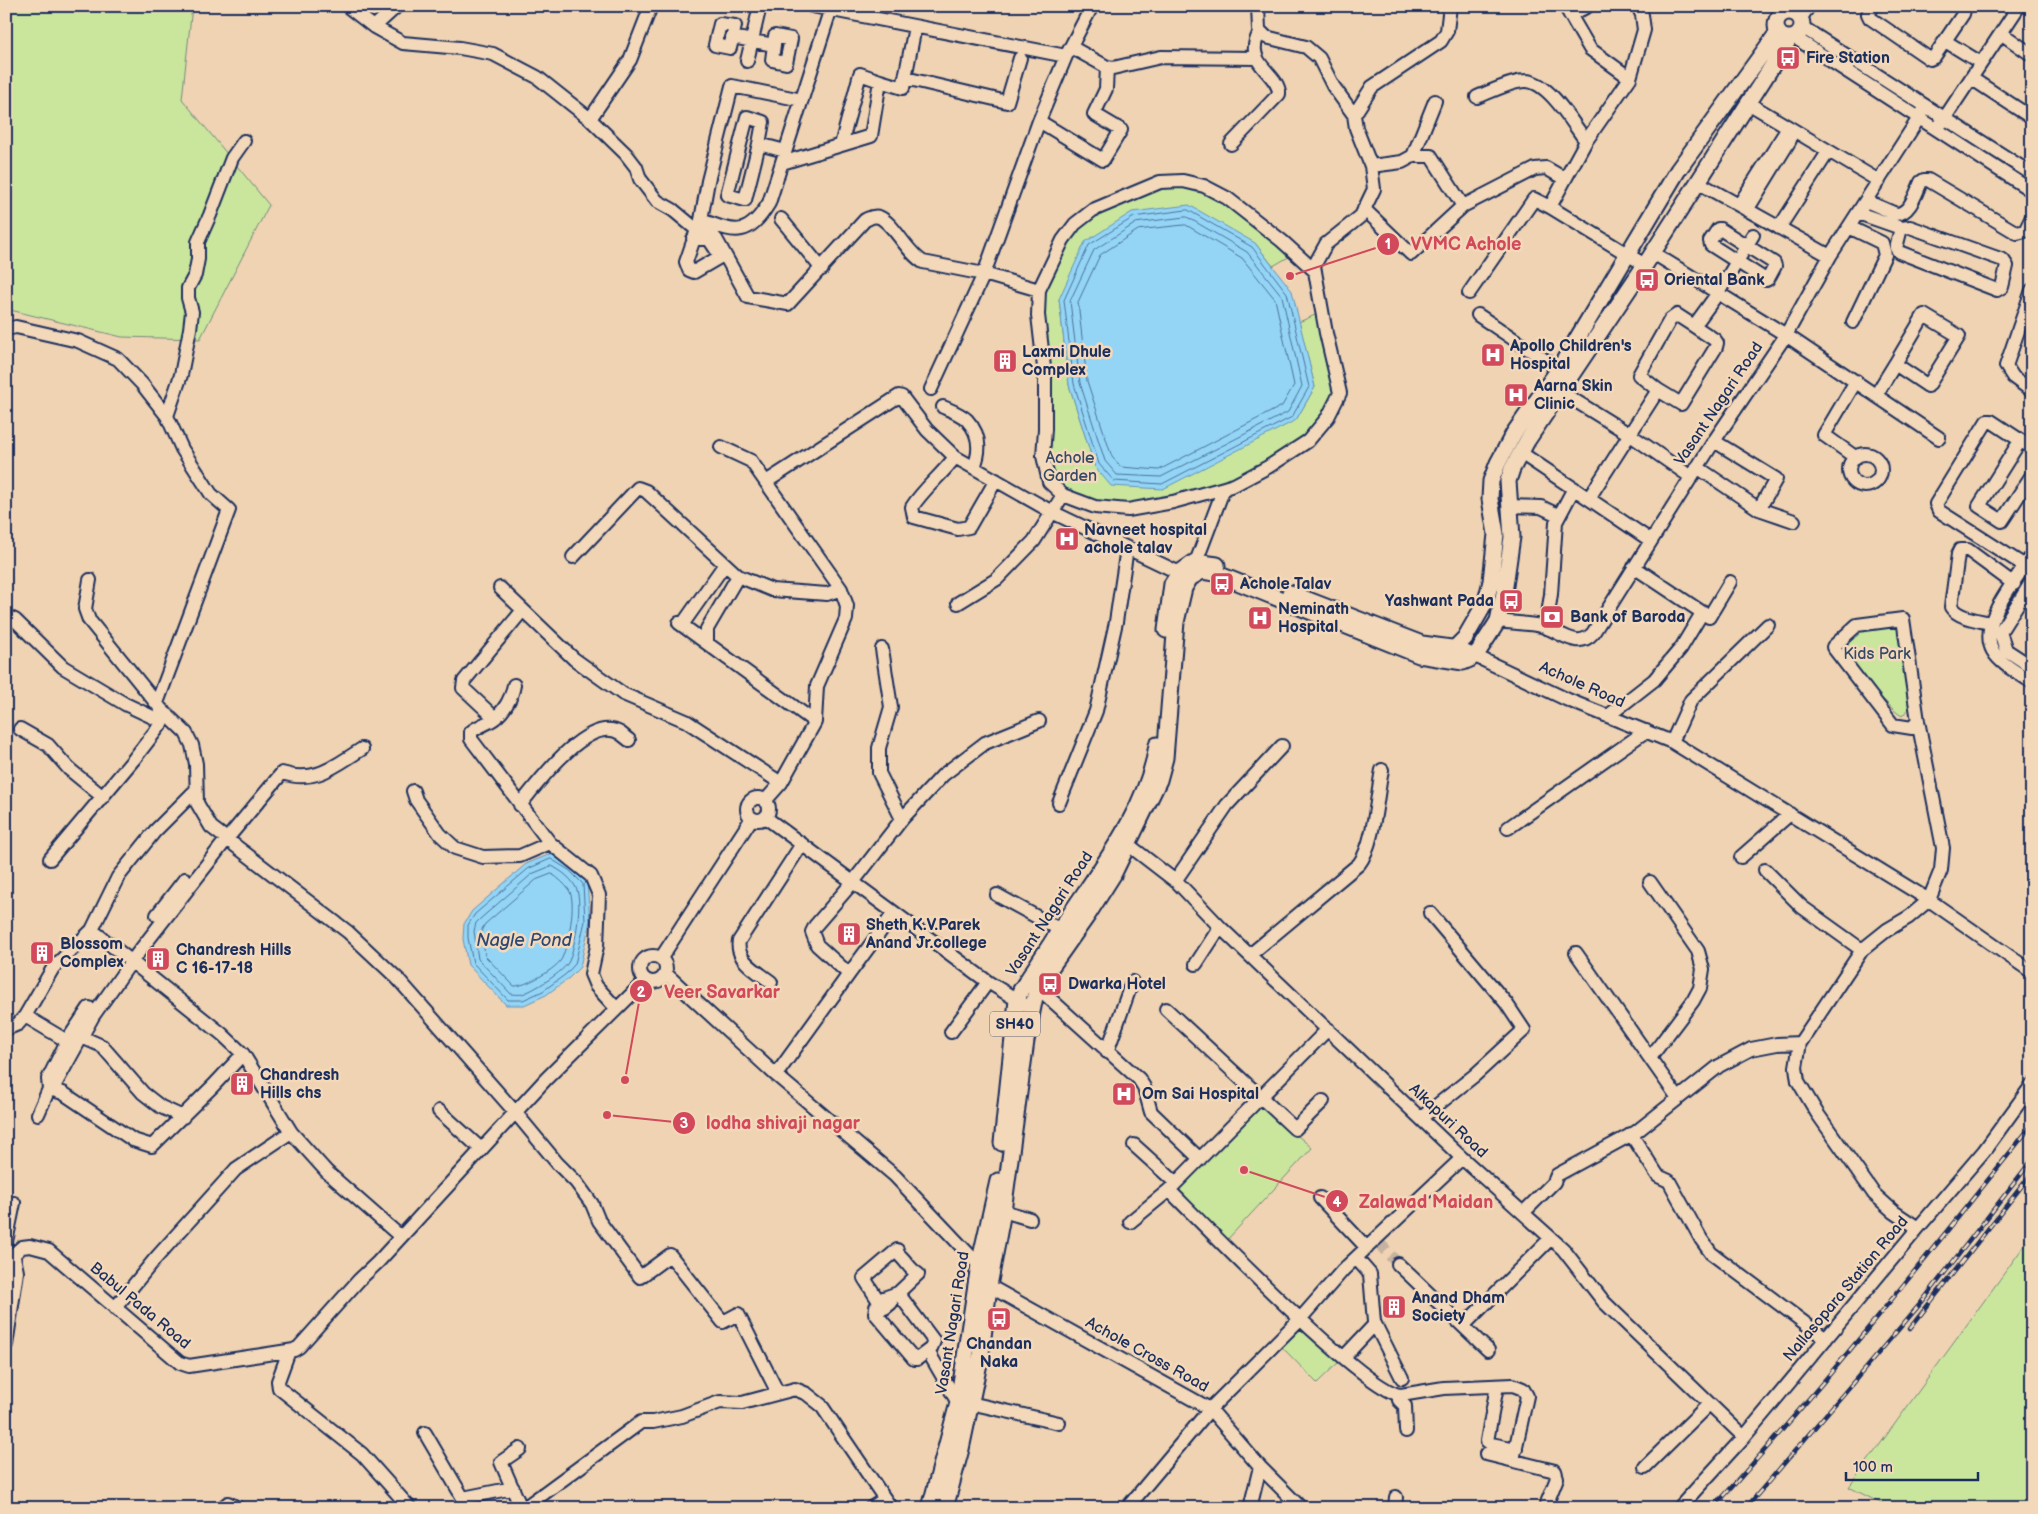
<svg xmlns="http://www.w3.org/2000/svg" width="2038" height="1514" font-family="'Balsamiq Sans',sans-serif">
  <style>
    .green { fill: #cae69c; stroke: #728a7d }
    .water { fill: #94d5f6; stroke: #6493b9 }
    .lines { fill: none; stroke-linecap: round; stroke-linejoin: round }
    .shore { stroke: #4b719b; stroke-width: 1 }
    .minor-tunnel { stroke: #c5b2a1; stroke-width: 12; stroke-dasharray: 12 6; stroke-linecap: butt }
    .minor-casing { stroke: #1b2f5e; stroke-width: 16 }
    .major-casing { stroke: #1b2f5e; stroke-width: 19 }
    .minor { stroke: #f3d8ba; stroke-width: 12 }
    .major { stroke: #f3d8ba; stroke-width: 15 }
    .rail-casing { stroke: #1b2f5e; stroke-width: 4.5 }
    .rail { stroke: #f3d8ba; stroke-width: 2.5; stroke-dasharray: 8; stroke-linecap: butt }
    .labels { text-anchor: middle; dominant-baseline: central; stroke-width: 5; stroke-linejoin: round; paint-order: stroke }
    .shield { fill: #f3d8ba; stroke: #5c627a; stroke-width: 1 }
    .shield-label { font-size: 15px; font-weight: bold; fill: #1b2f5e }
    .poi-label { font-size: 16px; font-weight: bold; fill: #1b2f5e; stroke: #f3d8ba; text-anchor: start }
    .street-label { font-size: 16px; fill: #1b2f5e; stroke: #f3d8ba }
    .park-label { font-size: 16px; fill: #354a67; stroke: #f3d8ba }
    .water-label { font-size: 18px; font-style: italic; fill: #2d4875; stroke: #f3d8ba }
    .leader { fill: none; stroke: #d1495b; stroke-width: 2 }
    .callout-dot { fill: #d1495b; stroke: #f3d8ba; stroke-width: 2 }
    .mark-label { font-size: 15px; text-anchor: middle; font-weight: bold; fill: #fff }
    .callout-label { font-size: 18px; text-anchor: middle; font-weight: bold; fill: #d1495b; stroke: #f3d8ba; stroke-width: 5; stroke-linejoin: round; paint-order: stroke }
  </style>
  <rect width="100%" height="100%" fill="#efd3b2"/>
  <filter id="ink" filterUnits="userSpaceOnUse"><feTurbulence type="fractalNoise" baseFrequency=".02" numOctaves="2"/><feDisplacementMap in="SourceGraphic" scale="10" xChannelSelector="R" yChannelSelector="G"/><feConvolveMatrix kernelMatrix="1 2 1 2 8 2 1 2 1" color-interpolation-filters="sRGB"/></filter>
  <g filter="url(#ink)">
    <path class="green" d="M6,6H192L182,99L269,205L200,339L122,337L6,309Z
      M1160,182L1204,186L1292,255L1273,266L1255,243L1059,299L1069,385L1095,467L1296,420L1315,387L1299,322L1322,312L1340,393L1308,441L1234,485L1128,510L1087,504L1049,482L1039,290L1075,224Z
      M1899,623L1912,705L1902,716C1891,710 1887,699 1875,696L1838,648L1859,628Z
      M1261,1104L1312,1148L1225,1242L1175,1193Z
      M2032,1235V1508H1890L1849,1487Z
      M1301,1323L1342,1359L1317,1383L1279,1344Z"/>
    <path class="water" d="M1189,205L1255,243L1292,291L1315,387L1296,420L1163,489L1111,486L1095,467L1069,385L1059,299L1085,242L1132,212Z
      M553,853L587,881L590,921L580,967L569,978L546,995L524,1005H506L468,965L463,939L464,924L472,911L526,864Z"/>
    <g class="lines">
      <path class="shore" d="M1188,210L1252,247L1287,293L1309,387L1292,417L1162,484L1114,481L1099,464L1074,384L1064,300L1089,245L1134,217Z
        M1187,217L1247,252L1282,296L1302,386L1288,412L1161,477L1117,475L1105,461L1080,383L1070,301L1094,250L1136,223Z
        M1186,225L1242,258L1275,299L1294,385L1282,406L1159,470L1121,467L1112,457L1087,381L1078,302L1100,255L1138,230Z
        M551,859L569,870L583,884L585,921L575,964L566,974L543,991L523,1000H508L473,963L468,938V925L475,914L528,869Z
        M552,866C561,871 570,877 575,886C584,898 575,947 569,961C565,971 533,991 522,994C519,995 514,994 511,994L478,959L474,931L476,923L480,919L532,874Z
        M552,874C558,878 565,884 569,890C577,903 568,944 562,958C558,968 525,987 514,986L485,956L482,929L485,924L536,880Z"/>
      <path class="minor-tunnel" d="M1378,1242L1398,1264"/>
      <defs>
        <path id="minor" d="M347,6L374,27L403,43L460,48L493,54L537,77L590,119L630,60L651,6
          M812,6L1066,56
          M1258,6L1259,30L1266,37L1306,47L1319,58L1333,86L1354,115
          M1565,6L1590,49L1630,78
          M1638,6L1642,15L1644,30L1630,78L1586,141L1550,207L1645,265
          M1873,6L1868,14L1870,18L1930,59L1934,57L1963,14L1964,10L1961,6
          M2028,6L2032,9
          M1570,15L1588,6
          M1800,19L1809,6
          M720,24L735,26L730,48L715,45Z
          M374,27L397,6
          M1802,27L2032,174
          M2001,33L2032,55
          M732,37L774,45L775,36L791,39L786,63L772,60L774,45
          M1794,37L2032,191
          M1945,41L1981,63
          M1071,47L1107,67L1113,68L1161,57L1256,58
          M747,61L760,6
          M905,78L1007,102L1020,58
          M1971,78L2032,118
          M1477,97C1490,92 1512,81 1525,81C1548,80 1573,124 1586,141
          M802,100L732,86L708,181L701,220C735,232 747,239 769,203L830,11
          M1748,103L1879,181
          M747,117L763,122L759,144L745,200L727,195Z
          M590,119L626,154L636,167L640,179L657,201L673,210L697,230L710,233L716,239L748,297L788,304L865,220C870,218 873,215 879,217C894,223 906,252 923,262L984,274L931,389
          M1039,121L1103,160L1121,130L1094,114L1106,89L1107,67
          M1940,125L2019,6
          M759,144L785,151
          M1231,144L1279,94C1280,77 1252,66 1255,46C1255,41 1258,36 1260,31
          M841,145L860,74L880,81
          M782,163L871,136L880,81L903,88L915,27
          M1371,166L1402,162L1413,156L1435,101
          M1699,183L1830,256
          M1866,201L1896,214C1910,214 1916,193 1921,182L1924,180H1928L2017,233L2025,231L2032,217
          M1739,205L1788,128
          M1463,206L1535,169L1546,168L1565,179
          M1364,209L1411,254L1463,206L1431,156H1413
          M1747,210L1790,140
          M1858,213L1901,228
          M781,219L822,269
          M1849,227L1882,243L1885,255L1853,322
          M1910,227L2003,260L2007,266L2002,287L1997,290L1899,252L1896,248L1901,228Z
          M1779,228L1828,152
          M1718,229H1720L1774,263L1775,266L1768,279L1766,280L1711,245L1710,241Z
          M693,239H709L719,254L718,258L694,272L689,270L686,262L697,230
          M1653,253L1786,335L1939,438
          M1039,290L984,274L1039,121L1066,56L1092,6
          M2032,290L2006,366L2013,377L2032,391
          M1469,293L1534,199L1550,207
          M1478,315L1567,375
          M6,329L16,327L78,341L118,359L142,384L167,416L182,449L211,494L229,510L157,703
          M1658,390L1681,404L1716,347L1717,343L1715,340L1694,326
          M1561,392L1629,434L1691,477
          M1876,395L1895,364L1928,386L1959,336L1924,315L1895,364
          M943,407C950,410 961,414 967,420C980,434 981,450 974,467
          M167,416L181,375L190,329L192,312L188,298V288L195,275L198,259V242L210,215L232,158L244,141
          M1714,441L1776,479L1759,509
          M2020,441L1979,506L2002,521L2032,475
          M721,447L751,461L841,589L847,606L846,619L817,686L815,722L781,783L765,801
          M1521,453L1650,540
          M1849 470a16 16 0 1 1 32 0a16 16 0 1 1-32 0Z
          M955,457C942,475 924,488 912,507L914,517L958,529L969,527L996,480
          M1855,457L1824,435L1856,381
          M1697,467L1759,509L1794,521
          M766,482L899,396L902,397L927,430L955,457L1052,512L1190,578L1224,488L1234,485L1268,467L1308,441L1328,417L1340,393L1326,333L1314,266L1326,244L1361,216L1374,189L1371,166L1356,128L1354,115L1372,87L1441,41L1447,31L1450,6
          M1224,488L1173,502L1128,510L1095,507L1063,495L1049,482L1043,456L1045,429V376L1038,315L1039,290L1063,240L1075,224L1093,210L1160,182L1183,181L1204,186L1227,198L1282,241L1315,271
          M1589,498L1658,390L1639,375L1670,320L1677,315L1694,326L1718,293L1753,235
          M1509,506L1541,507L1558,515
          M2032,555C2017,579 1977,623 1993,651C2000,664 2020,674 2032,682
          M573,557L638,488L646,491L738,576L772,590L827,594L841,589
          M2025,566L1939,511L1936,504L1987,421H1991L2032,448
          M1634,567L1709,617L1730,582
          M90,580L85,609L89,620L161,709L186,733L192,745L196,764L197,803L211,827L348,932L398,979L515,1112L558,1164L576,1182L592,1204L599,1221L640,1277L670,1255L723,1322L738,1314L778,1393
          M2032,581L2000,632L2006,650L2032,667
          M500,588L574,659L623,694L686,721L781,783
          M958,603L997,579L1034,541L1063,495
          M6,616L15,620L63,667L125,704L163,722
          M1498,621C1512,623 1527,623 1541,626C1559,630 1577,651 1593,633L1714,441L1786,335L1830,256L1926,107
          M679,623L815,722
          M1990,623C1978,620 1958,618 1951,607L1958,554L1960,550H1968L2014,584
          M682,625L725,564
          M1546,628L1551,594L1556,522L1574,488
          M707,643V629L738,576
          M1456,647L1568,700L1672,742L1929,900L2032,972
          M882,649L891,707L879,748V773L902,819
          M514,685C512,697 505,710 495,718C487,724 478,726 471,732V739L550,843
          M1608,716L1654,680L1681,648L1702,613
          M495,718L463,688L464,681L523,610
          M20,729L48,745L69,769L103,797
          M1672,742L1691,700L1768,625
          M413,791L416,800L440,834L455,848L483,857L520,856L550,843L591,876L599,895L597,946L591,974L596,986L616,1008
          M747 809a11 11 0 1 1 22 0a11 11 0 1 1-22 0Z
          M1059,803L1096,711L1116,622L1127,548
          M520,805C537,784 588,714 620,733C623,735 626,738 629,740
          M765,817L988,982L1032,1009
          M1508,828L1646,731
          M1121,839L1178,883L1220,927L1462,1158L1563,1249L1604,1302L1744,1437
          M1741,857L1790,814
          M50,859L134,759L168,715
          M1765,870L1802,907L1862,950
          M1175,881L1227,805L1282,746
          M1650,882L1698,951L1703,969L1700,988L1693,1001L1650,1058
          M997,895L1068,934
          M157,915L185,879
          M92,930L222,1034L243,1054L291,1132L327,1172L401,1237
          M1576,953L1678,1098
          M1251,954L1359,864C1374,845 1377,795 1382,770
          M640 969a13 13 0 1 1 26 0a13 13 0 1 1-26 0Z
          M661,958L752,818
          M1196,964L1220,927
          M666,974L776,1075L895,1176L979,1265L986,1268
          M849,974L894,913
          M771,982C758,972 735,960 739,941L802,844
          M1037,987L1139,1079L1144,1087L1151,1112L1200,1159
          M1166,1009L1295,1129L1323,1101
          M25,1016L67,1041
          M6,1029L18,1024L25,1016L53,968L92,930L118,877L155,831L196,790
          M1328,1029L1169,1190C1203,1224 1365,1392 1401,1395L1444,1388L1513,1385L1523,1389L1527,1396L1513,1460
          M951,1032L988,982
          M75,1034L102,1046L143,1093L161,1107L183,1117
          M1800,1043L1796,1067L1798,1081L1817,1113L1874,1194L1894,1212L1918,1228
          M1107,1052L1132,982
          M776,1075L849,974L817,945L812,932L815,926L853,882L902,819L943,775L985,743L1039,721
          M49,1089L48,1079L67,1041L89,1008
          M49,1089L63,1093L133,1140L152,1146L213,1086L243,1054
          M439,1111L481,1149
          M38,1114L49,1089L56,1083L93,1016L131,962L226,840L282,773C316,784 334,766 362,749
          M1421,1118L1475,1075L1524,1030L1506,1003L1430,913
          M1631,1134L1658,1176L1669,1181L1701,1239L1711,1253L1826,1339
          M1134,1145L1176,1183
          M1320,1198L1367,1248
          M1003,1211L1030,1219
          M1523,1213L1554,1182L1557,1175L1636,1132L1719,1066L1751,1049L1777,1044L1800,1043L1862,950L1887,930L1909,917L1929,900L1941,870L1943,848L1918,721L1903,619L1857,625L1833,647L1893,725L1912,728L1918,721
          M1130,1222L1169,1190
          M6,1242L14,1203
          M897,1250L898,1254C906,1260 909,1269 918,1274L898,1293L878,1300L864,1278Z
          M1356,1258L1370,1274L1374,1322L1402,1378
          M1398,1264L1488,1350
          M6,1276L14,1254L22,1247L30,1246L49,1251L180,1363L189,1366L294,1350L299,1347L359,1280L378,1262L546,1079L646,980
          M982,1282L1210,1409L1260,1467L1301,1508
          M898,1293L934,1341L929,1353L958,1403
          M891,1303L885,1308L876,1307L875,1313L914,1359H917L929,1350
          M115,1308L155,1259L236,1169L291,1132
          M1463,1326L1551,1238
          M6,1345L17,1272L14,1257
          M289,1351L278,1381L279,1388L362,1454L410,1508
          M1344,1357L1375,1324
          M1497,1386L1487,1441L1491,1444L1516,1449
          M1401,1395L1399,1400L1405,1406L1406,1431
          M970,1403L1059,1423
          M425,1433L463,1498L462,1508
          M520,1449L501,1462L521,1508
          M1486,1454L1555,1471L1557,1478L1545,1508
          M1645,1467L1709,1404
          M463,1498L513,1488
          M222,1508L228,1503L238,1508
          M524,1508L641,1422H653L682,1416L720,1402L742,1403L795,1389L807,1394L821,1405L891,1508
          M871,1508L885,1499
          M1127,1508L1210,1409L1301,1318L1343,1270L1462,1158
          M1250,1508L1260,1467
          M1395,1508L1396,1497
          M1679,1508L1744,1437L1918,1228L1984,1151L2032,1085"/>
        <path id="major" d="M1776 25a13 13 0 1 1 26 0a13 13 0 1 1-26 0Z
          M1290,593L1422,644L1451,648L1456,647L1465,638L1480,612L1487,597L1491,581L1496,534L1490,499L1491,481L1498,463L1514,433L1559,369L1678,170L1778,32
          M1166,630L1172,584L1179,573L1195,562L1217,565
          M1002,1143L1017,1000L1021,990C1039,962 1057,934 1075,907C1107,860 1149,803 1157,745
          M930,1508L958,1403L979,1265L998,1181
          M945,1508L961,1449L981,1354L989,1286L1003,1211L1026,1041L1037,987L1087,916L1113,875L1159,780L1165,758L1176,622L1184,588L1190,578L1202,571L1215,573L1419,655L1463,662L1470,659L1478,652L1498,621L1504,593L1512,537L1508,481L1512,469L1527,441L1645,265L1790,38"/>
      </defs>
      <use href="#minor" class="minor-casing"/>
      <use href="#major" class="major-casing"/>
      <use href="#minor" class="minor"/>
      <use href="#major" class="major"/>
      <defs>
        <path id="rail" d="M1910,1328L2032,1173
          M1713,1508C1825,1385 1928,1255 2032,1125
          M1746,1508L1921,1303L2032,1160"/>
      </defs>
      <use href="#rail" class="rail-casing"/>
      <use href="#rail" class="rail"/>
    </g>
  </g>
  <defs>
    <symbol id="bus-square" viewBox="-11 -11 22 22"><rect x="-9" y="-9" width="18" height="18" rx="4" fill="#d1495b" stroke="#f3d8ba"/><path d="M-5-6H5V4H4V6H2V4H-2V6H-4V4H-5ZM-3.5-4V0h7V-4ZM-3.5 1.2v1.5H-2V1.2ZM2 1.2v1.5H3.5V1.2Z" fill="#fff"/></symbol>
    <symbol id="hospital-square" viewBox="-11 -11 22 22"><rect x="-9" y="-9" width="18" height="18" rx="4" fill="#d1495b" stroke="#f3d8ba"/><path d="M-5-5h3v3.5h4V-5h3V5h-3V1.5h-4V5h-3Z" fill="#fff"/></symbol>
    <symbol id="building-square" viewBox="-11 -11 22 22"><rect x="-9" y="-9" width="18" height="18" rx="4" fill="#d1495b" stroke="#f3d8ba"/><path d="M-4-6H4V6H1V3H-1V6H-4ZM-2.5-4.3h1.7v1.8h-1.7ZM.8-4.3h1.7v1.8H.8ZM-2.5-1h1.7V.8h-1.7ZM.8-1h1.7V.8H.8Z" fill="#fff"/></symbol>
    <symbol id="bank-square" viewBox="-11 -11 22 22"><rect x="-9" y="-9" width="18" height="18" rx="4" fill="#d1495b" stroke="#f3d8ba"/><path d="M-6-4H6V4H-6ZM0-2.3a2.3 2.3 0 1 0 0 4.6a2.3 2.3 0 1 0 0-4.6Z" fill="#fff"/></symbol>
  </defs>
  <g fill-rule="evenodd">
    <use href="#bus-square" x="1774" y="44" width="28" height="28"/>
    <use href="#bus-square" x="1633" y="266" width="28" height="28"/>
    <use href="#hospital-square" x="1479" y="341" width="28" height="28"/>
    <use href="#building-square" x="991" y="347" width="28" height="28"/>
    <use href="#hospital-square" x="1502" y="381" width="28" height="28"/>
    <use href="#hospital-square" x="1053" y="525" width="28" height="28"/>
    <use href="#bus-square" x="1208" y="570" width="28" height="28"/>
    <use href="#bus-square" x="1497" y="587" width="28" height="28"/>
    <use href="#bank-square" x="1538" y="603" width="28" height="28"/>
    <use href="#hospital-square" x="1246" y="604" width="28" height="28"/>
    <use href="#building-square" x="835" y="920" width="28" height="28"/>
    <use href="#building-square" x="28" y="939" width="28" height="28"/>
    <use href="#building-square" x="144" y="945" width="28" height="28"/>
    <use href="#bus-square" x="1036" y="970" width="28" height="28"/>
    <use href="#building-square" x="228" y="1070" width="28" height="28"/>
    <use href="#hospital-square" x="1110" y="1080" width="28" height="28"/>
    <use href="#building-square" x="1380" y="1293" width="28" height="28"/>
    <use href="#bus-square" x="985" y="1305" width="28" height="28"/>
  </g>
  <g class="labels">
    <rect class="shield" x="990" y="1011.5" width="50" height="25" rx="4"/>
    <g class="shield-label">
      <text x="1015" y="1024">SH40</text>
    </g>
    <g class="poi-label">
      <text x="1806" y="58">Fire Station</text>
      <text x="1664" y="280">Oriental Bank</text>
      <text x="1510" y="346">Apollo Children's<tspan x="1510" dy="18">Hospital</tspan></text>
      <text x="1022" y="352">Laxmi Dhule<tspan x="1022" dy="18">Complex</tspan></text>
      <text x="1534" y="386">Aarna Skin<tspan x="1534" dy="18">Clinic</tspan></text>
      <text x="1084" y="530">Navneet hospital<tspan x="1084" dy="18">achole talav</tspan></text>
      <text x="1240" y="584">Achole Talav</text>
      <text x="1494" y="601" text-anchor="end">Yashwant Pada</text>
      <text x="1278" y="609">Neminath<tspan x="1278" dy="18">Hospital</tspan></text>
      <text x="1570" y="617">Bank of Baroda</text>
      <text x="866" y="925">Sheth K.V.Parek<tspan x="866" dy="18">Anand Jr.college</tspan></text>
      <text x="60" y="944">Blossom<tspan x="60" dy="18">Complex</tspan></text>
      <text x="176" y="950">Chandresh Hills<tspan x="176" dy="18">C 16-17-18</tspan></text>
      <text x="1068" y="984">Dwarka Hotel</text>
      <text x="260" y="1075">Chandresh<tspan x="260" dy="18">Hills chs</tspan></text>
      <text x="1142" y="1094">Om Sai Hospital</text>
      <text x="1412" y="1298">Anand Dham<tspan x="1412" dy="18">Society</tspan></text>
      <text x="999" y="1344" text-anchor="middle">Chandan<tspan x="999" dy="18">Naka</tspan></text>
    </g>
    <g class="street-label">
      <text transform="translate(1719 404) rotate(-56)">Vasant Nagari Road</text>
      <text transform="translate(1582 685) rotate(24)">Achole Road</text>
      <text transform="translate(1050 914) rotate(-57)">Vasant Nagari Road</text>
      <text transform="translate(1448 1121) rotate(43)">Alkapuri Road</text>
      <text transform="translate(1846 1289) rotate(-50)">Nallasopara Station Road</text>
      <text transform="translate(140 1306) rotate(40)">Babul Pada Road</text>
      <text transform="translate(953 1323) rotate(-81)">Vasant Nagari Road</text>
      <text transform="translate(1147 1355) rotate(29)">Achole Cross Road</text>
    </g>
    <g class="park-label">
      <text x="1070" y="458">Achole<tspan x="1070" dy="18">Garden</tspan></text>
      <text x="1877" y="654">Kids Park</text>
    </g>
    <g class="water-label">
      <text x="524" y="940">Nagle Pond</text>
    </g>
  </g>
  <path class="leader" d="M1290 276L1388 244M625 1080L641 991M607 1115L684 1123M1244 1170L1337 1201"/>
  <g class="callout-dot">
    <circle cx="1290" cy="276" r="5"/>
    <circle cx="625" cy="1080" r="5"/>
    <circle cx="607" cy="1115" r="5"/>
    <circle cx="1244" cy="1170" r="5"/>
    <circle cx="1388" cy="244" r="12"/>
    <circle cx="641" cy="991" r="12"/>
    <circle cx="684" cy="1123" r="12"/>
    <circle cx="1337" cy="1201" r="12"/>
  </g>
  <g class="mark-label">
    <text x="1388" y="249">1</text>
    <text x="641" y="997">2</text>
    <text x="684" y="1128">3</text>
    <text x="1337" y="1207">4</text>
  </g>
  <g class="callout-label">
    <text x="1466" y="250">VVMC Achole</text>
    <text x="722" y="998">Veer Savarkar</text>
    <text x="783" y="1129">lodha shivaji nagar</text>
    <text x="1426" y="1208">Zalawad Maidan</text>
  </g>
  <rect width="2038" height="1514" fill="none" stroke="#f3d8ba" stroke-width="25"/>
  <rect x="12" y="12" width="2013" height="1489" fill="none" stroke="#1b2f5e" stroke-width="2" filter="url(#ink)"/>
  <path d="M1846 1472v8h132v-8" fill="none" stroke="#1b2f5e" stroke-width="2.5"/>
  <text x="1853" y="1472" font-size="15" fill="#1b2f5e" stroke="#f3d8ba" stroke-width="4" paint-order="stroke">100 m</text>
</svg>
